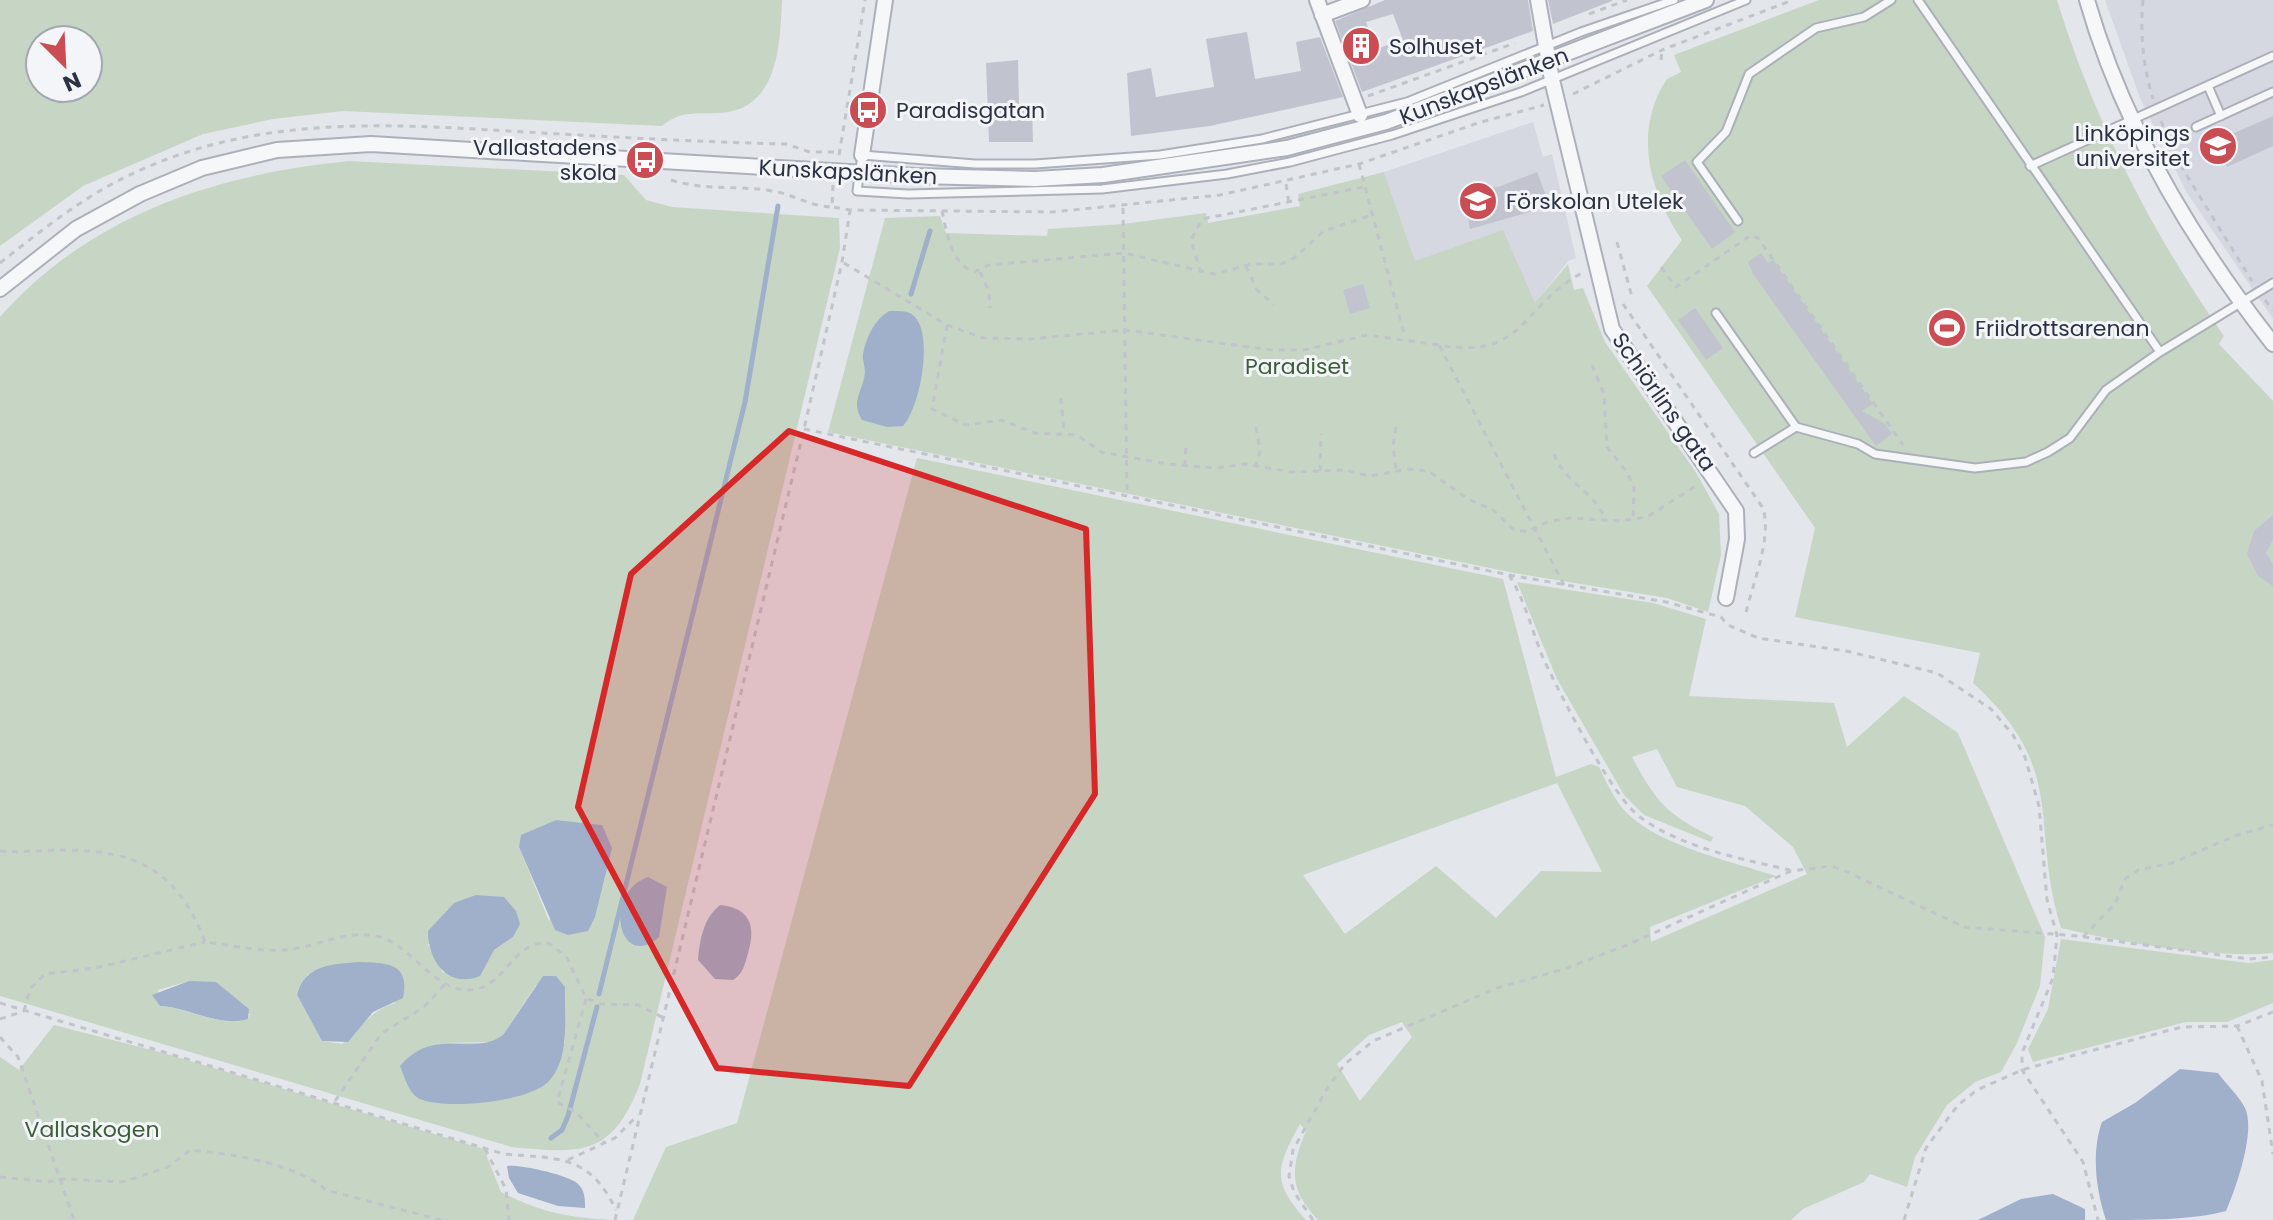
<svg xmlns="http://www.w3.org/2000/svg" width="2273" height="1220" font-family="Poppins,sans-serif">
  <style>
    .built { fill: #d5d8e0 }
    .green { fill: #c7d5c5; fill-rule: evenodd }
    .water { fill: #a0b0ca }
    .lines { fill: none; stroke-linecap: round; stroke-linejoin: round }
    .stream { stroke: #a0b0ca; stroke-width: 5 }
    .building { fill: #c1c4ce; fill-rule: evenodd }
    .service-casing { stroke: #acb0b9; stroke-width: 11 }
    .minor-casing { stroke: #acb0b9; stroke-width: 18 }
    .path { stroke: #c1c4ca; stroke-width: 3; stroke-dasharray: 6 6; stroke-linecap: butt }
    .service { stroke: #f6f7f9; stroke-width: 7 }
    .minor { stroke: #f6f7f9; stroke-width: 14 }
    .marked { fill: #d62828; fill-opacity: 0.2; stroke: #d62828; stroke-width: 6; stroke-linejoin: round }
    .labels { text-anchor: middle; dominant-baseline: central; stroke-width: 6; stroke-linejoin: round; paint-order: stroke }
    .poi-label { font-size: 22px; fill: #2b3243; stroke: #f3f5f8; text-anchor: start }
    .street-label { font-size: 22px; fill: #2b3243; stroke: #f3f5f8 }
    .park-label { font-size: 22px; fill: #3d5e39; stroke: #f3f5f8 }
  </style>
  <rect width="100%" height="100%" fill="#e3e6eb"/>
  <path class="built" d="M2105,0H2273V319L2187,193L2140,98Z
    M1533,122L1543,157L1552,154L1576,258L1568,261L1535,304L1415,262L1384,172Z"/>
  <path class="green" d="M0,0H782C780,43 779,110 720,113C696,114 681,110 662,126L343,111L273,119L203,134L83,186L0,246ZM88,40V88H40V40Z
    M1819,0H2057C2094,120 2152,233 2224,336L2219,344L2273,401V953C2212,959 2121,942 2061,928C2029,823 2069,770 1973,683L1980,653L1795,617L1815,528L1647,286L1682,240C1650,193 1632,131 1667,79L1681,72L1674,55Z
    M349,161L624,175L646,200L672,207L839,218L840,248L640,1084C612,1156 582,1154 512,1147L0,996V317C91,214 218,174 349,161ZM556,820L601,825L549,921L519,847ZM513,937L494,950L443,973L428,944ZM308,974L396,1003C371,1009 362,1028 342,1044L322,1041L297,995ZM189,981L250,1014L248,1019C221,1028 188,1008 160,1006L158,990ZM536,985L564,1022L565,1043H441L495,1042L503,1035Z
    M1384,172L1415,261L1503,230L1535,303L1568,264L1574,290L1583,288L1605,342L1697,474L1719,514L1721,555L1708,612L1667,598L1514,573L828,432L885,218L940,216L946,233L1047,236L1048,229L1123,224L1206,213L1208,223L1300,206L1298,194Z
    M917,458L1503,579L1556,777L1591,764L1599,767C1607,783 1615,802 1628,814C1661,846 1733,862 1776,876L1650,927L1651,942L1807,874L1793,847L1745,806L1677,787L1657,749L1632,757C1656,802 1667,815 1713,837L1711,842L1644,815L1624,795L1557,679L1517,582L1653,603L1706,619L1689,696L1834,703L1847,747L1904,696L1958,733L2045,937L2040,986L2016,1045L2001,1072L1975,1082L1947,1105L1915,1157L1907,1187L1870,1174L1864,1182L1803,1209L1791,1220H1318C1289,1189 1290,1169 1306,1131L1300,1124C1276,1168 1271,1181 1306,1220H633L666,1147L737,1123ZM1557,783L1602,872L1541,871L1496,918L1436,866L1345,934L1303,875ZM1402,1022L1412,1037L1360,1101L1337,1064L1369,1035Z
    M2061,939L2248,963L2273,960V1003L2227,1022H2186L2033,1062L2028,1049L2048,1009Z
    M54,1025L167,1054L484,1149L501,1192C543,1213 566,1217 612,1220H0V1057L19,1070Z"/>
  <path class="water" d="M889,311C898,311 908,310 914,316C934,334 920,408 903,426L887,427L862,420C850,400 863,393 865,372C865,366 862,360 863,354C866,337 875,319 889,311Z
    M556,820L602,825L612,848L595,917L588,931L568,935L555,930L519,847L521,835Z
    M648,877L667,887L659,937C620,972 601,894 648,877Z
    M476,895L504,897L516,911L520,924L513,937L494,950L480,976C448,989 428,961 428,931L454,903Z
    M720,905C751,908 756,927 748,953C745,964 743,974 733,980L715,979L698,960C700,939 703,919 720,905Z
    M360,962C388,963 410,963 403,998L373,1012L348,1042L322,1041L297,995C305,964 333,964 360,962Z
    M543,976H556L565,987C564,1016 571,1059 548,1082C529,1102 442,1111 418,1098C408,1092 404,1075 400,1066C435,1025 472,1058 503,1035Z
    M189,981L216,982L249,1009L248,1019C220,1028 188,1007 160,1006L152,995Z
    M2180,1069L2218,1073C2226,1084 2239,1096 2245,1108C2256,1131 2236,1188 2226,1211C2193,1220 2144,1220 2106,1220C2096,1190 2091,1152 2102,1122L2135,1103Z
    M507,1166C520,1164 567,1175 577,1183C585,1190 585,1199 585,1208L558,1206L518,1193L509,1178Z
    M2053,1194L2085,1209V1220H1978L2021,1199Z"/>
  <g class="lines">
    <path class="stream" d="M911,294L930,231
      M599,994L745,402L778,206
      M551,1138L562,1130L568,1116L597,1007"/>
  </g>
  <path class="building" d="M1385,0H1528L1533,31L1362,92L1335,21ZM1393,14L1403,40L1376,49L1366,22Z
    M1548,0H1612V1L1553,24Z
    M1247,32L1255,79L1301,71L1296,42L1320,37L1343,97L1210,126L1131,136L1127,73L1151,68L1156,97L1214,87L1206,39Z
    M1018,60L1019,105L1032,104L1033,142H989L986,63Z
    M2273,116V146L2227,167L2216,141Z
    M1685,160L1735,232L1712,249L1661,176Z
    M1537,172L1550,206L1470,229L1463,193L1501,186Z
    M1761,253L1768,263L1773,260L1873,404L1862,411L1885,424L1892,434L1876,446L1753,274L1748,262Z
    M1363,284L1370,308L1350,314L1343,290Z
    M1695,308L1723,348L1706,360L1678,320Z
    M2273,515V540L2266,553L2273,564V586L2258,576L2247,554L2254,531Z"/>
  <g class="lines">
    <defs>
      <path id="service" d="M1674,0L1581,32L1407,102L1262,139L1160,155L1035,164H975L862,155L857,191L908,194L1102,189L1227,174L1290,162L1392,135L1521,92L1746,0
        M1918,0L2160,352L2273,283
        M2208,86L2221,116
        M2196,127L2273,92
        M2030,166L2273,56
        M1738,221L1697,162L1726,132L1749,74L1816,28L1864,17L1891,0
        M1716,313L1796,427L1858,444L1875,454L1975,468L2026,462L2048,452L2070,438L2106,390L2160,352
        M1754,453L1796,427"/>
      <path id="minor" d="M1317,0L1360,115
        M1538,0L1552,80L1612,329L1736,511L1737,539L1726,598
        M2087,0C2123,126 2193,242 2273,344
        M1322,15L1362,0
        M862,155L885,0
        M0,289L76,229L140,194L202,168L277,150L371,144L917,176L1035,179L1103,175L1287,148L1386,122L1706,0"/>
    </defs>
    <use href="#service" class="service-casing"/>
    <use href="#minor" class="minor-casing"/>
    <path class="path" d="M2143,0C2140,35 2143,65 2153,99
      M1589,14L1627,0
      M1661,60L1662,50
      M1573,94L1662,50L1793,0
      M1368,96L1515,43
      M2161,121L2176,158L2252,281
      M839,155L865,0
      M1359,164L1405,338
      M671,180C705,191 738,185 772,191C794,194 807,206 832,207
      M1286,184L1289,204
      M833,185L832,207L850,210L1053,212L1220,195L1359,164L1478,123L1544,105
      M1123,208L1127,496
      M942,211C947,232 950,263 974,272L989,265L1124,253L1214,274L1252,264H1281L1294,258L1324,231L1372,215
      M1617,242L1632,297
      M0,263C43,229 87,194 136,172C262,114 391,124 525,132C612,137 699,142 786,144L810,152H841
      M844,263L947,325L983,338L1030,339L1125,330L1271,350H1304L1367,335L1439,345
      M1246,266L1257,290L1274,305
      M1661,267L1676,287L1751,235L1758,238L1903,445
      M980,272L989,292L990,308
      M1201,273L1191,240L1202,219L1364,187
      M2265,300L2273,310
      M1623,304L1763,508C1772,538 1753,582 1746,613
      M947,325L932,409L966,425L1001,420L1035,433L1077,435L1101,452L1168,464L1216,468L1245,464L1291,472L1346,470L1369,476L1409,469L1428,471L1468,499L1493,510L1513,529L1527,532L1547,522L1570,518L1620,521L1647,517L1699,484
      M1592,365L1604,394L1607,447L1627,472L1634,488L1633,520
      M1061,398L1064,433
      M1256,427L1260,451L1256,465
      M1396,427L1393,445L1396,470
      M804,429L1509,575C1526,602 1532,632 1544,660C1560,694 1612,797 1640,817C1680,847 1741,859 1790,870
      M1554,454C1564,483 1595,491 1606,521
      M1185,466L1186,442
      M1320,471L1321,434
      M1509,575L1666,602L1721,617L1728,625L1758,638L1846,651L1937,673L1991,709L2013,735L2025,757L2039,806L2047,900L2057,935L2053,978L2022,1053V1070L2083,1162L2098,1220
      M1564,585L1439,345C1526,361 1522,303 1584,272
      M0,851C20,853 41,850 62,850C138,850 178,871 205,942C231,945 258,952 284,950C316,948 347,928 380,937C413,947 433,990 468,990C506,990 510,941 548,943L566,956L586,998L601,1004L638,1005L664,1018
      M2083,937L2115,904L2125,879L2138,870L2172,863L2237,835L2273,825
      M586,999L557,1102L577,1113L605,1144
      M0,1003L504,1154C559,1159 589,1154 616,1210
      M24,1011L30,989L45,974L95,968L205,942
      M0,1019L24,1011
      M2237,1026L2262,1081L2273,1154
      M0,1037L18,1057L74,1220
      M335,1101L381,1034L424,1007L445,984
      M485,1149L506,1189L509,1220
      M568,1160L615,1138L638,1115
      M0,1177L48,1182L61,1179L123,1182L168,1167L190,1150C228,1153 298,1164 326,1190L441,1220
      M615,1220L804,429L842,262L850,211
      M1313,1220L1294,1192L1289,1176L1293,1150L1328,1087L1345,1064L1373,1041L1497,988L1564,969L1627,945L1791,871L1830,866L1843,870L1964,927L2077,936L2249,959L2273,957
      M1904,1220L1926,1148L1958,1105L1977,1090L2022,1070L2075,1055L2182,1027L2237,1026L2273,1012"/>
    <use href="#service" class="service"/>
    <use href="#minor" class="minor"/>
  </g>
  <path class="marked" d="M789,431L1086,529L1095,794L909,1086L717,1068L578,807L631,574Z"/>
  <defs>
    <symbol id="building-disc" viewBox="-11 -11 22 22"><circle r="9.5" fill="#cb4d54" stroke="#f3f5f8"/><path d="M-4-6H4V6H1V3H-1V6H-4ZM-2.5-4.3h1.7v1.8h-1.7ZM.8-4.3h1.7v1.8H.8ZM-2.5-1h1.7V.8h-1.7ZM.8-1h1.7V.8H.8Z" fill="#fff"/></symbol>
    <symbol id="bus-disc" viewBox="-11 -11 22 22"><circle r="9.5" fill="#cb4d54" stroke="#f3f5f8"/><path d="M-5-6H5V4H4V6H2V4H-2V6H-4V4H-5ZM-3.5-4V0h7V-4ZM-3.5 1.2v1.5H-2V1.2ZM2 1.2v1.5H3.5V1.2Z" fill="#fff"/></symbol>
    <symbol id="university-disc" viewBox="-11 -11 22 22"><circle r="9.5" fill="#cb4d54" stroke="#f3f5f8"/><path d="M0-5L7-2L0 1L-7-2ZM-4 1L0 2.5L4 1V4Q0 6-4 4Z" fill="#fff"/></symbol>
    <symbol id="school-disc" viewBox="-11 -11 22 22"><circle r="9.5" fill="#cb4d54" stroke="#f3f5f8"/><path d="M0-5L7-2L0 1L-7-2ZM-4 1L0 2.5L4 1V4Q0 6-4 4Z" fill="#fff"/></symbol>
    <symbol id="stadium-disc" viewBox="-11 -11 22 22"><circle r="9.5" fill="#cb4d54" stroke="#f3f5f8"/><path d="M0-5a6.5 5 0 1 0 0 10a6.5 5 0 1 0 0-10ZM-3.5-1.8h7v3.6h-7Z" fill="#fff"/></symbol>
  </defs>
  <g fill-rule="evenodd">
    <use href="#building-disc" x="1339" y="24" width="44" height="44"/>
    <use href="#bus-disc" x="846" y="88" width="44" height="44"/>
    <use href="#university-disc" x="2196" y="124" width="44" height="44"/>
    <use href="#bus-disc" x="623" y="138" width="44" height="44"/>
    <use href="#school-disc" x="1456" y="179" width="44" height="44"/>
    <use href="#stadium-disc" x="1925" y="306" width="44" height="44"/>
  </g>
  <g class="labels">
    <g class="poi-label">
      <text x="1389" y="46">Solhuset</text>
      <text x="896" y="110">Paradisgatan</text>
      <text x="2190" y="133" text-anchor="end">Linköpings<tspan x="2190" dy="25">universitet</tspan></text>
      <text x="617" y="147" text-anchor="end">Vallastadens<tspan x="617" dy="25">skola</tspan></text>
      <text x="1506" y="201">Förskolan Utelek</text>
      <text x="1975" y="328">Friidrottsarenan</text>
    </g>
    <g class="street-label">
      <text transform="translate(1484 86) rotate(-21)">Kunskapslänken</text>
      <text transform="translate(848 172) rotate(3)">Kunskapslänken</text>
      <text transform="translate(1664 402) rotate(55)">Schiörlins gata</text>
    </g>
    <g class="park-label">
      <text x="1297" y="366">Paradiset</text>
      <text x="92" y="1129">Vallaskogen</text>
    </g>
  </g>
  <g transform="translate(64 64) rotate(156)"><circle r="38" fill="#f3f5f8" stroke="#a3a7b0" stroke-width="2"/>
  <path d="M0-6L14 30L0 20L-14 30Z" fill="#cb4d54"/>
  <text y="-12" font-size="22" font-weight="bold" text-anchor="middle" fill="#2b3243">N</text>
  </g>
</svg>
